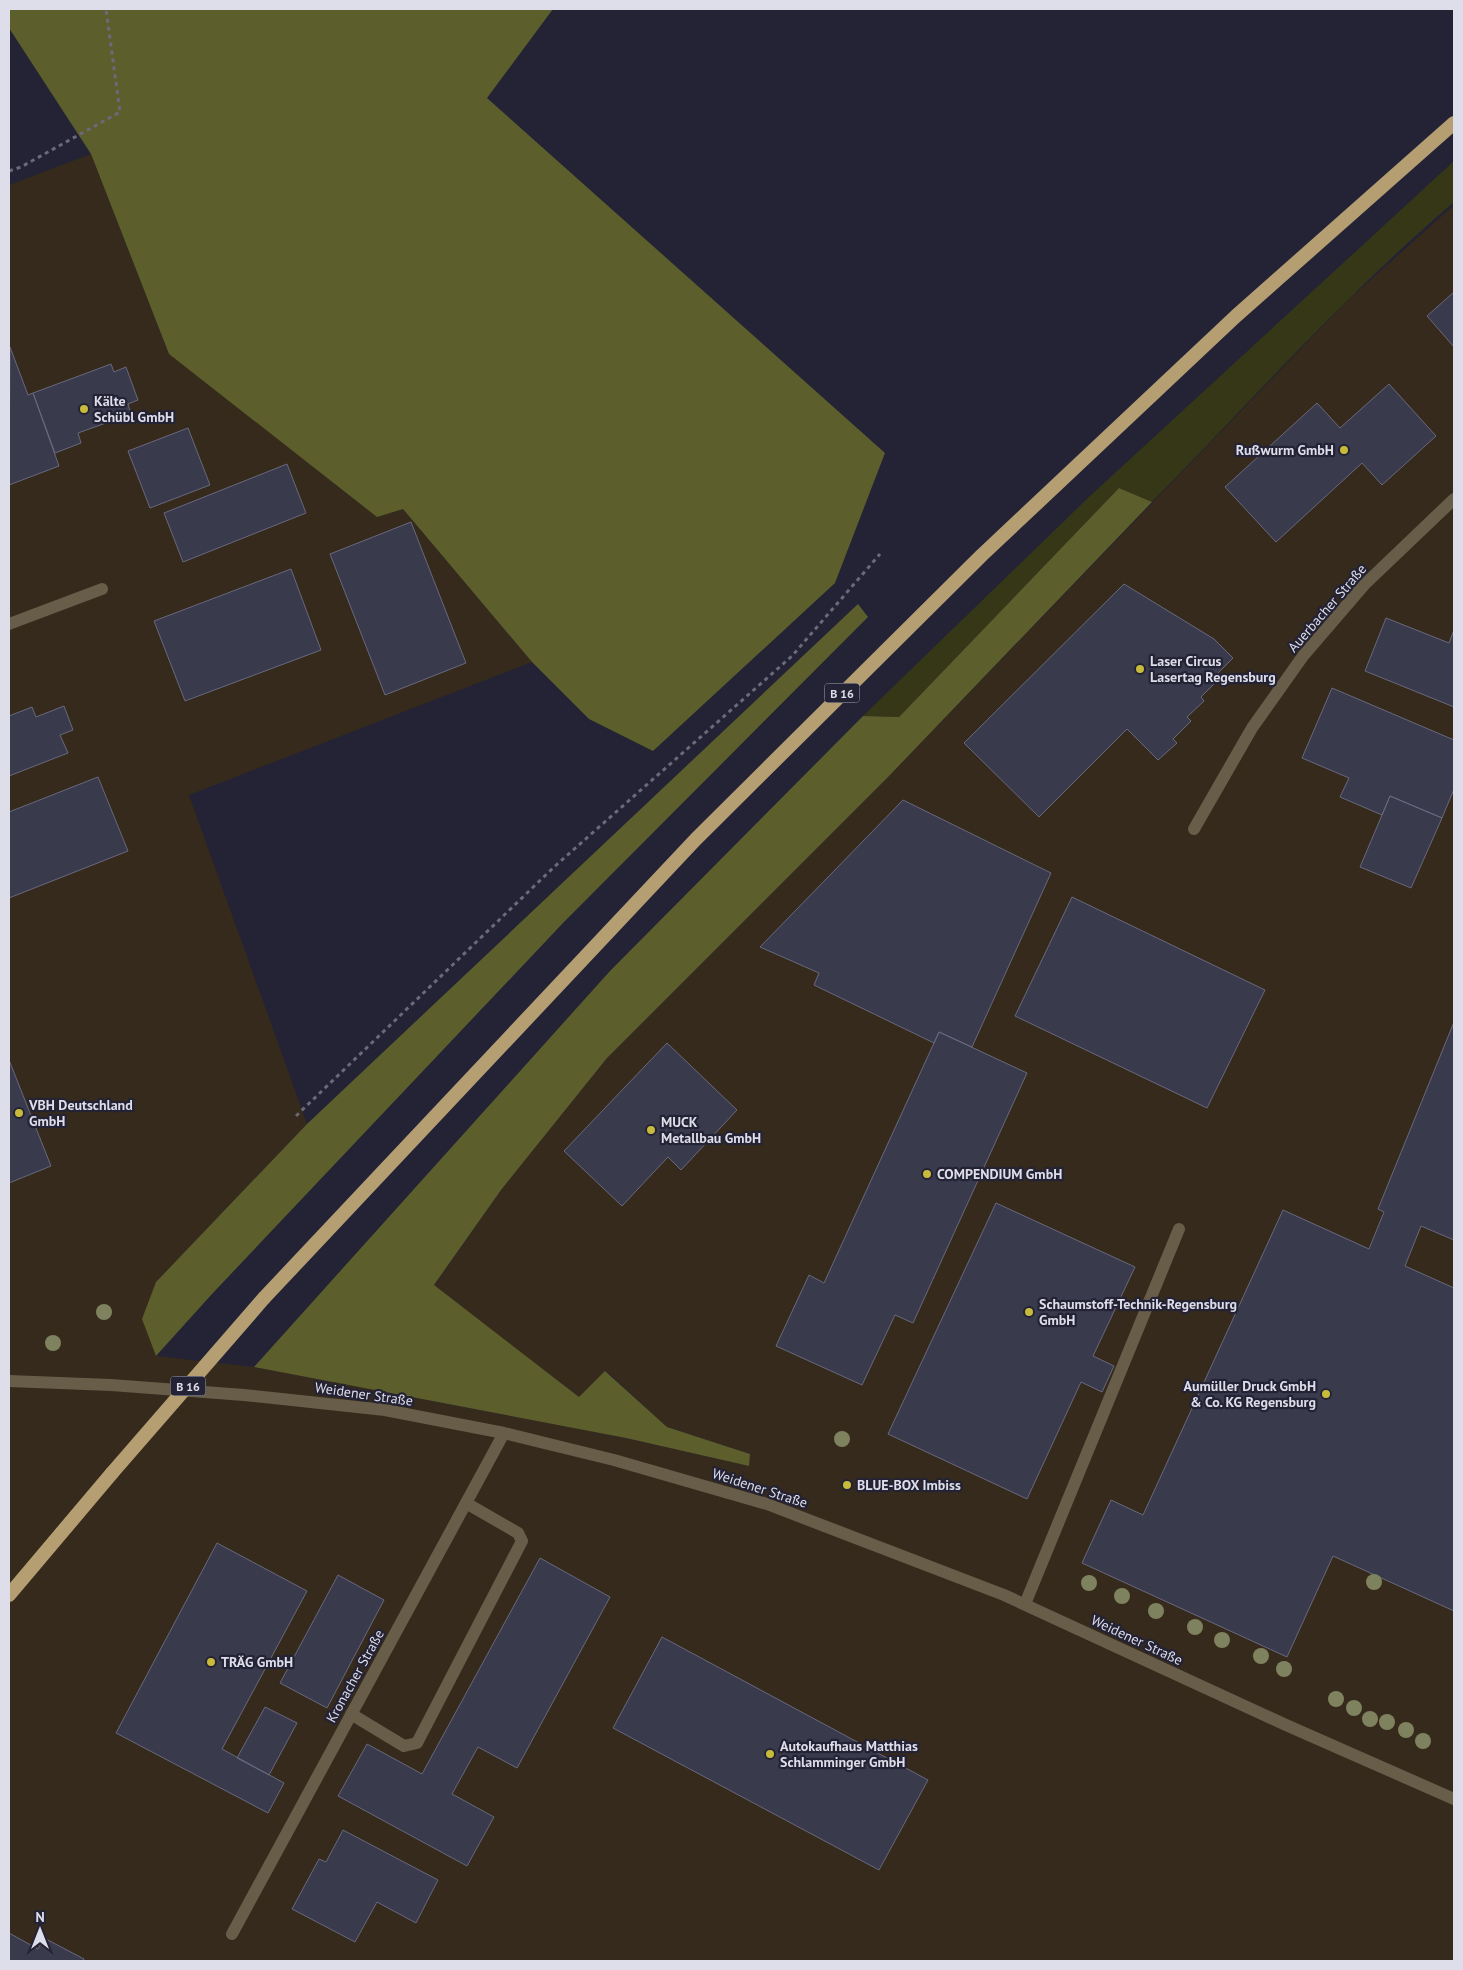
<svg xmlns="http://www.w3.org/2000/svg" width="1463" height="1970" font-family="'PT Sans',sans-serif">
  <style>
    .industrial { fill: #362a1c }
    .green { fill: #363717 }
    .forest { fill: #5c5e2c }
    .building { fill: #3a3a4d; stroke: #68697e }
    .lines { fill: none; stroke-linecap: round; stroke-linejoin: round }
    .path { stroke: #6a6a7a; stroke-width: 3; stroke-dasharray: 4 4; stroke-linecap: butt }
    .service { stroke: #675d49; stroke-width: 12 }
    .minor { stroke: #675d49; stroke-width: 12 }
    .trunk { stroke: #b59e72; stroke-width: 14 }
    .trunk-bridge { stroke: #b59e72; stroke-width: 14 }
    .tree { fill: #7f825e }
    .poi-dot { fill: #c8bb3b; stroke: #232335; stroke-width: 2 }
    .labels { text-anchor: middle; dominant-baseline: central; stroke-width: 4.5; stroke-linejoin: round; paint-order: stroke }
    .shield { fill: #232335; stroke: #a6a6b4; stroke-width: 1 }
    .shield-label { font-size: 12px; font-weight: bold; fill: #dedeea }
    .poi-label { font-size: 14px; font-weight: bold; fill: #dedeea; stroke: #232335; text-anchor: start }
    .street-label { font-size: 14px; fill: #dedeea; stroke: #232335 }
  </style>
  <rect width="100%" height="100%" fill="#232335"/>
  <path class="industrial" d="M91,154L169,354L403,509L532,662L189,795L307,1124L156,1282V1356L254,1367L626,1438L749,1466L750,1454L667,1427L606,1371L579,1397L434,1286L501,1190L607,1058L889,776L1347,301L1454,205V1961H9V185Z"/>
  <path class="green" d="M1454,161V202C1346,294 1251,401 1152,502L1119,488L899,717L863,716L1090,496Z"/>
  <path class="forest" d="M9,9H553L487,98L885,453L835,583L653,751L589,719L532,662L403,509L377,517L169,354L91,154L9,28Z
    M1119,488L1152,502L889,776L607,1058L501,1190L434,1285L579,1397L605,1371L667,1427L750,1454L749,1466L626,1438L254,1367L610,971L863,716L899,717Z
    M858,604L868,617L563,923L212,1294L156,1356L142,1319L156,1282L307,1124Z"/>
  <path class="building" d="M1454,292V347L1427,316Z
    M10,347L28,395L33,393L59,466L9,485Z
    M111,364L114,372L126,367L138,400L128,404L131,414L78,433L81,443L55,453L33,393Z
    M1389,384L1436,436L1382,485L1362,463L1276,542L1225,487L1317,403L1340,428Z
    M188,428L210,485L150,508L128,451Z
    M287,464L306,513L183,562L164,513Z
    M411,522L466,663L385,695L330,554Z
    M291,569L321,650L185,701L154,621Z
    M1124,584L1214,639L1233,658L1216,675L1220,678L1201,697L1204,701L1187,717L1191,721L1173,739L1177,743L1158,760L1127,729L1039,817L964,743Z
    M1386,618L1449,643L1454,630V707L1365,671Z
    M1332,688L1454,740V789L1442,818L1390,796L1382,815L1340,797L1349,778L1302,758Z
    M64,706L73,730L60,735L68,753L9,776V716L32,707L36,717Z
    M98,777L128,851L9,898V812Z
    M1390,796L1442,818L1411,888L1360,867Z
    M903,800L1051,873L972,1047L939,1032L934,1043L814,985L819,973L760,947Z
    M1072,897L1265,990L1207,1108L1015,1016Z
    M1454,1022V1240L1421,1226L1405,1266L1454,1288V1611L1333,1556L1287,1657L1082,1563L1111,1500L1143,1515L1283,1210L1369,1249L1384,1212L1378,1209Z
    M939,1032L1027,1073L913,1323L895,1315L862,1385L776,1346L809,1275L824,1283Z
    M667,1043L737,1110L681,1170L668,1157L622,1206L564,1151Z
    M9,1060L51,1166L9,1183Z
    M996,1203L1135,1267L1093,1356L1114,1366L1102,1392L1081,1382L1027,1499L888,1434Z
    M217,1543L307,1591L222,1749L284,1783L268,1813L116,1733Z
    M540,1558L610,1597L517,1768L478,1747L452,1794L494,1817L467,1866L338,1796L367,1744L422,1774Z
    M338,1575L384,1600L327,1708L280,1683Z
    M662,1637L928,1780L879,1870L613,1728Z
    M265,1707L297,1723L269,1775L237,1758Z
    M343,1830L438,1880L416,1923L377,1902L355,1942L292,1909L319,1859L326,1862Z
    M9,1933L38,1949L44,1938L84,1959L83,1961H9Z"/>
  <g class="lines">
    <path class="path" d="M9,171L21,167L120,112L106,9
      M296,1116L554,867L792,656L880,554"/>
    <path class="service" d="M1025,1604L1179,1229
      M351,1714L404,1746L417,1743L522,1541L518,1533L466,1503"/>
    <path class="minor" d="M9,624L102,589
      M1194,829L1252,728L1303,656L1364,585L1454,499
      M9,1381L111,1385L244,1395L385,1410L504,1433L614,1460L767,1504L1004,1595L1286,1725L1454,1799
      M232,1934L504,1433"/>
    <path class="trunk" d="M264,1298L696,839L982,555L1236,316L1454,123
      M9,1595L112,1473"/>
    <path class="trunk-bridge" d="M112,1473L264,1298"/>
  </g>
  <g class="tree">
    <circle cx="104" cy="1312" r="8"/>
    <circle cx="53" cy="1343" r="8"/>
    <circle cx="842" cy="1439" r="8"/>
    <circle cx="1374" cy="1582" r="8"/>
    <circle cx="1089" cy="1583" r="8"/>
    <circle cx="1122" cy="1596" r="8"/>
    <circle cx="1156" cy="1611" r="8"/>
    <circle cx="1195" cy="1627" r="8"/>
    <circle cx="1222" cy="1640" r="8"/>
    <circle cx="1261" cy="1656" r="8"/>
    <circle cx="1284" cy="1669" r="8"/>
    <circle cx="1336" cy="1699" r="8"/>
    <circle cx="1354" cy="1708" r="8"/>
    <circle cx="1370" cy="1719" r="8"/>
    <circle cx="1387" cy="1722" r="8"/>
    <circle cx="1406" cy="1730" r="8"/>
    <circle cx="1423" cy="1741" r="8"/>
  </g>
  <g class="poi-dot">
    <circle cx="84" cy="409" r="5"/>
    <circle cx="1344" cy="450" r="5"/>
    <circle cx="1140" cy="669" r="5"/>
    <circle cx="19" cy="1113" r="5"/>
    <circle cx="651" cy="1130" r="5"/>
    <circle cx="927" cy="1174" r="5"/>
    <circle cx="1029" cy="1312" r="5"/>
    <circle cx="1326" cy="1394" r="5"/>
    <circle cx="847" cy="1485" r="5"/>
    <circle cx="211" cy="1662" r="5"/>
    <circle cx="770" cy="1754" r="5"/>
  </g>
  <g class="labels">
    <g class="shield">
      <rect x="824.5" y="683.5" width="35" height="19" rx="4"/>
      <rect x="170.5" y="1376.5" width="35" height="19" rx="4"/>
    </g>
    <g class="shield-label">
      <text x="842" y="693">B 16</text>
      <text x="188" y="1386">B 16</text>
    </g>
    <g class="poi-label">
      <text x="94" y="401">Kälte<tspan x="94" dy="16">Schübl GmbH</tspan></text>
      <text x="1334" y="450" text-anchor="end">Rußwurm GmbH</text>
      <text x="1150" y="661">Laser Circus<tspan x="1150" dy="16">Lasertag Regensburg</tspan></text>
      <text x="29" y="1105">VBH Deutschland<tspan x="29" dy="16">GmbH</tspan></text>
      <text x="661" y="1122">MUCK<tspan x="661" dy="16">Metallbau GmbH</tspan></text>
      <text x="937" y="1174">COMPENDIUM GmbH</text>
      <text x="1039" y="1304">Schaumstoff-Technik-Regensburg<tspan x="1039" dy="16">GmbH</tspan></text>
      <text x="1316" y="1386" text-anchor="end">Aumüller Druck GmbH<tspan x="1316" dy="16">&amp; Co. KG Regensburg</tspan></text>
      <text x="857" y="1485">BLUE-BOX Imbiss</text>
      <text x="221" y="1662">TRÄG GmbH</text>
      <text x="780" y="1746">Autokaufhaus Matthias<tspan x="780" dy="16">Schlamminger GmbH</tspan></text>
    </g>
    <g class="street-label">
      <text transform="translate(1327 608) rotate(-49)">Auerbacher Straße</text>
      <text transform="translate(364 1394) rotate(8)">Weidener Straße</text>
      <text transform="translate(760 1488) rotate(18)">Weidener Straße</text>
      <text transform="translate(1137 1640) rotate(25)">Weidener Straße</text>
      <text transform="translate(355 1676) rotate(-61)">Kronacher Straße</text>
    </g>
  </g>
  <rect width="1463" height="1970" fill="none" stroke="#dedeea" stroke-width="20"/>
  <g transform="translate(40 1930)" stroke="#232335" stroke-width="4" paint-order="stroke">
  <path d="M0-4L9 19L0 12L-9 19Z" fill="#dedeea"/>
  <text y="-8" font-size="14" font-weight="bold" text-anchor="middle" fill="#dedeea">N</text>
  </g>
</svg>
